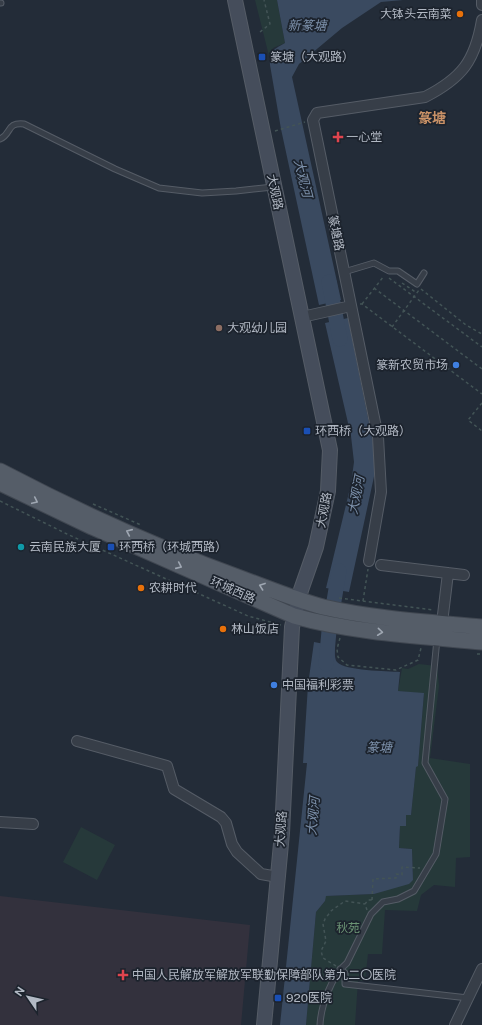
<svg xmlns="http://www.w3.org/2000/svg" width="482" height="1025" font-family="'Public Sans','Noto Sans SC',sans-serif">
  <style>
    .medical { fill: #33313d }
    .green { fill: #26393a }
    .water { fill: #3a4a60 }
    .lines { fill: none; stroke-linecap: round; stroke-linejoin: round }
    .river { stroke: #3a4a60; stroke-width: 15 }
    .lane-casing { stroke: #555c66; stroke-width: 7 }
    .street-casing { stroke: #555c66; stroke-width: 12 }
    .secondary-casing { stroke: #555c66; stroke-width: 16 }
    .primary-casing { stroke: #404751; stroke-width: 17 }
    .path { stroke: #435456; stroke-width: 1.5; stroke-dasharray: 3 3; stroke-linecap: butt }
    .lane { stroke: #373e48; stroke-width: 5 }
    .street { stroke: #373e48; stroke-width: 10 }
    .secondary { stroke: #454d5b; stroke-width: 14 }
    .primary { stroke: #555d68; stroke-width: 15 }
    .oneway { stroke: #9fa7b2 }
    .food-dot { fill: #e8710a; stroke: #1c232d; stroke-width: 1.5 }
    .transit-dot { fill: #1a4fb4; stroke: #1c232d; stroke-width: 1.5 }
    .health-dot { fill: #e0444e; stroke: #1c232d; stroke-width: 1.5 }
    .education-dot { fill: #8d6e63; stroke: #1c232d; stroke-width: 1.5 }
    .shop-dot { fill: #3f7fe0; stroke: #1c232d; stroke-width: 1.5 }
    .culture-dot { fill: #0f9aa8; stroke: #1c232d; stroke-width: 1.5 }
    .labels { text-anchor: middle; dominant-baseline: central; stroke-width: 3.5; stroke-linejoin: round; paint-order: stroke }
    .poi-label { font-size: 12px; fill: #b2b9c4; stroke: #1c232d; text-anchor: start }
    .street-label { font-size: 12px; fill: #b2b9c4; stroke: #1c232d }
    .park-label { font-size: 12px; fill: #6b9374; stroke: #1c232d }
    .water-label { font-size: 13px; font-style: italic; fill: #7c90aa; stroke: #1c232d }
    .quarter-label { font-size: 14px; font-weight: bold; fill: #ca9267; stroke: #1c232d }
  </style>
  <rect width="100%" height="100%" fill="#232c38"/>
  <path class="medical" d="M0,896L250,925L241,1025H0Z"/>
  <path class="green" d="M255,0H277L285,43L273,48L269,56Z
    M419,664L437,666L439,686L430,758L470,764V857L456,858L455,887L434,885L421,895L417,911L385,910L382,954H368L365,981H358L355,1025H306L316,912L325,901V896L374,894L413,880L412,849L399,848L400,826H406V815H411L416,766H418L424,694L398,691L402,668L408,669Z
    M81,827L115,845L97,880L63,862Z"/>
  <path class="water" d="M277,0H403L381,2L342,28L299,64L292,77L341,300L319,305L281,129L270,65C269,51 274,49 285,43Z
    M348,318L374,448L375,472L349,592L326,588L351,484L354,462L351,436L325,323Z
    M314,642L335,646C335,651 334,658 337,662C345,671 387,671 400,672L398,691L424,693L418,766L416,767L411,815H406V826H400L399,848L412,849L413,880L409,884L374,894L326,896L325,901L316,912L306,1025H280L307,763H303L308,685Z"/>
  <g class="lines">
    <path class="river" d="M329,282L340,339
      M326,664L329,631L339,571"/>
    <defs>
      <path id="lane" d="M0,3H1
        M0,139C12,134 6,122 24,124L115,169L159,188L202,193L236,191L273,187
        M344,272L374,263L389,271H398L417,284L424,273
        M340,969L345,973V984L468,998
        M320,1025C321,1005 332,975 347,963L371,914L383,902L398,899L414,891L436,854L445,799L425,763L437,639"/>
      <path id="street" d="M482,0V5
        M302,317L351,306
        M369,561L381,492L378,437L313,120L317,113L425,97C462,78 475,61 482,20
        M381,565L464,575
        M442,623L448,573
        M77,741L167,766L174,789L221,817L226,823L232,844L237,852L261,874L278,877
        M0,822L33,824
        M455,1025L482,969"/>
      <path id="secondary" d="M235,0L330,450L328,491L316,547L301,590L292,627L282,833L264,1025"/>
      <path id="primary" d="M0,471C78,512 160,549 243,579C270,589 296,600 323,607C375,619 429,622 482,627
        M0,483L92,527L294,616C355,633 419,636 482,642"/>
    </defs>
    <use href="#lane" class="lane-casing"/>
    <use href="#street" class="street-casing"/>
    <use href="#secondary" class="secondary-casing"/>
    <use href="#primary" class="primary-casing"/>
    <path class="path" d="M260,32L270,24L264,0
      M275,131L305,122
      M389,278L482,347
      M402,283L417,293
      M374,288L482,369
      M421,289L466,325L482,334
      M360,304H362L482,394
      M362,304L384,276
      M392,327L419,290
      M482,403L468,420L482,431
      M0,501L67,534L248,616L281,625
      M93,504L141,525
      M339,598L434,610
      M363,601L368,569
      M340,638L337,649L338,657L347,665L396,670L418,660L421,648
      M477,654H482
      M372,900L373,879L396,878V874L402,875V867L420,868
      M367,910L365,904L368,900H373
      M336,966L323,958L321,951L326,941L323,924L325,919L331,911L345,901L365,904"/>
    <use href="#lane" class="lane"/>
    <use href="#street" class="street"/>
    <use href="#secondary" class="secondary"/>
    <use href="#primary" class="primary"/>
  </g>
  <defs><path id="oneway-chevron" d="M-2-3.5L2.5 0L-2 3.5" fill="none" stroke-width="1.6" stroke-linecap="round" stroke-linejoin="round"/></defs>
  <g class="oneway">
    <use href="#oneway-chevron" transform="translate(35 501) rotate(25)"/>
    <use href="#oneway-chevron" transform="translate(129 532) rotate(-156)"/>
    <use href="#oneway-chevron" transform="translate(179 566) rotate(24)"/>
    <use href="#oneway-chevron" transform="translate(262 586) rotate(-160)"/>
    <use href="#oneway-chevron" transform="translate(380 632) rotate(6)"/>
  </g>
  <g class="food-dot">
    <circle cx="460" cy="14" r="4"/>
    <circle cx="141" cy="588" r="4"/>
    <circle cx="223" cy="629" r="4"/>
  </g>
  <g class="transit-dot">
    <rect x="258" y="53" width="8" height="8" rx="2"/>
    <rect x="303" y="427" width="8" height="8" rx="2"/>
    <rect x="107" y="543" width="8" height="8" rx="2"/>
    <rect x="274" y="994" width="8" height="8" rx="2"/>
  </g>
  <g class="health-dot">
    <path d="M336 131h4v4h4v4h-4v4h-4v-4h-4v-4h4z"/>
    <path d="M121 969h4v4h4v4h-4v4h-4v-4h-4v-4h4z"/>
  </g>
  <circle class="education-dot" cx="219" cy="328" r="4"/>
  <g class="shop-dot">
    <circle cx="456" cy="365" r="4"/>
    <circle cx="274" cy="685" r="4"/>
  </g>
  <circle class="culture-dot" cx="21" cy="547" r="4"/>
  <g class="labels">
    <g class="poi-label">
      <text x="452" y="14" text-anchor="end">大钵头云南菜</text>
      <text x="270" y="57">篆塘（大观路）</text>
      <text x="346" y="137">一心堂</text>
      <text x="227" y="328">大观幼儿园</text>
      <text x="448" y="365" text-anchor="end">篆新农贸市场</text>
      <text x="315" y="431">环西桥（大观路）</text>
      <text x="29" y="547">云南民族大厦</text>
      <text x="119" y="547">环西桥（环城西路）</text>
      <text x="149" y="588">农耕时代</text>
      <text x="231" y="629">林山饭店</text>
      <text x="282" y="685">中国福利彩票</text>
      <text x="132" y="975">中国人民解放军解放军联勤保障部队第九二〇医院</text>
      <text x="286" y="998">920医院</text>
    </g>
    <g class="street-label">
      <text transform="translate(275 192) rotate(78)">大观路</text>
      <text transform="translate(336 233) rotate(78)">篆塘路</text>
      <text transform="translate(324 510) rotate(-79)">大观路</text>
      <text transform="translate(233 590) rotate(24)">环城西路</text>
      <text transform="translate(281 829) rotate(-86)">大观路</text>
    </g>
    <g class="park-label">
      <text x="348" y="928">秋苑</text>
    </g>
    <g class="water-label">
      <text x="307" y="25">新篆塘</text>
      <text transform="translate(303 178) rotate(76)">大观河</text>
      <text transform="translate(356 495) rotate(-79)">大观河</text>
      <text x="379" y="747">篆塘</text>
      <text transform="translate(313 816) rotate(-85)">大观河</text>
    </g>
    <g class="quarter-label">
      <text x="432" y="118">篆塘</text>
    </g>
  </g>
  <g transform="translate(28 997) rotate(304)" stroke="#1c232d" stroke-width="3" paint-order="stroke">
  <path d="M0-3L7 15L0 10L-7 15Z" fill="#b2b9c4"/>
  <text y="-6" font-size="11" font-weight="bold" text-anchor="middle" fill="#b2b9c4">N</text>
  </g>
</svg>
